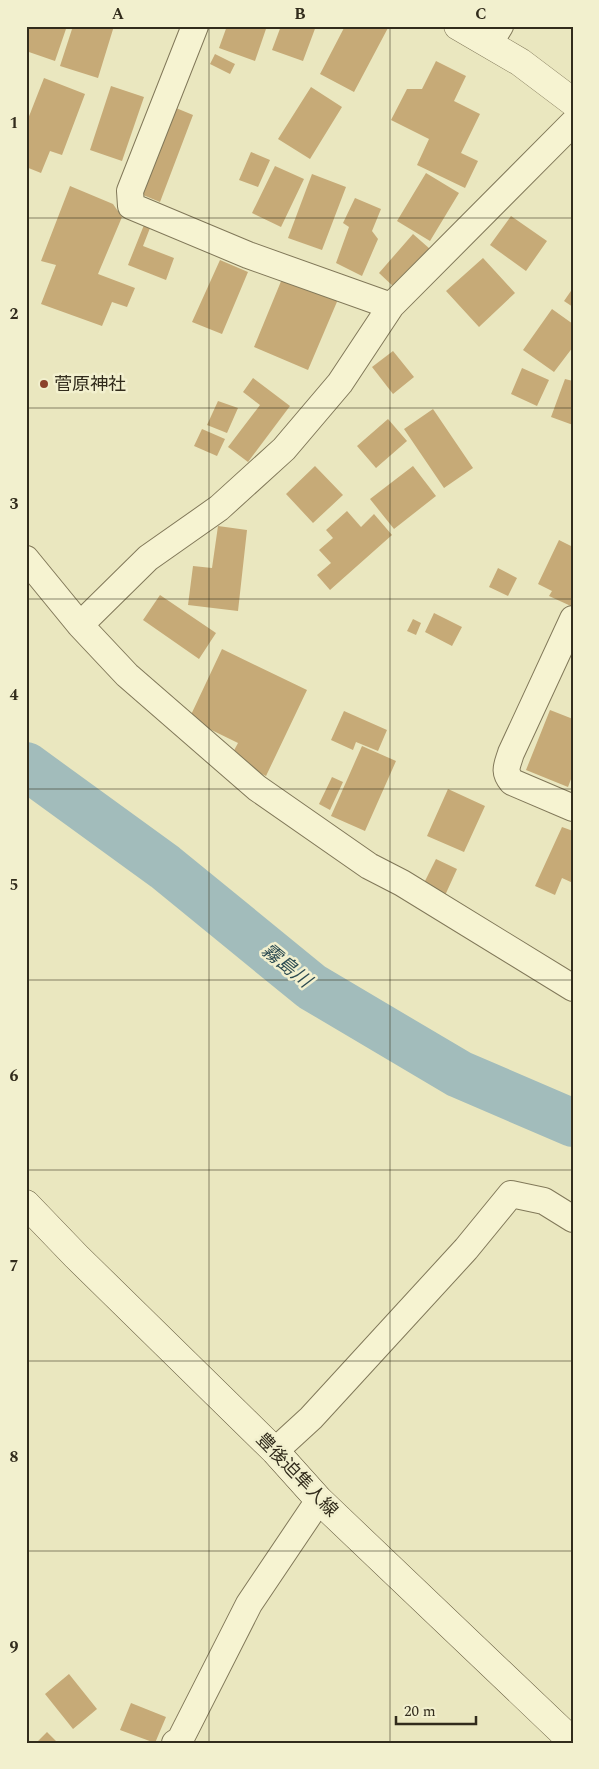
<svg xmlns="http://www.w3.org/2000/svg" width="599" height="1769" font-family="Spectral,'Noto Sans JP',serif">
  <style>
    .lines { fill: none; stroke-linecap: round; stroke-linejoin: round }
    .river { stroke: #a2bcbb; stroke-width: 48 }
    .building { fill: #c6aa77 }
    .minor-casing { stroke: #817859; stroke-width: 28 }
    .tertiary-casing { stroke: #817859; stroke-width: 29 }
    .secondary-casing { stroke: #63593c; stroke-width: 29 }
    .minor { stroke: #f6f3d1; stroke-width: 26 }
    .tertiary { stroke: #f6f3d1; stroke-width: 28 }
    .secondary { stroke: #f6f3d1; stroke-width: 28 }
    .grid { fill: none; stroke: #322c1c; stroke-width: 1; stroke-opacity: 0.55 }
    .poi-dot { fill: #8c432d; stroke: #f2f0ce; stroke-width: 2 }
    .labels { text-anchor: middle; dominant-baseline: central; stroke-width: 5; stroke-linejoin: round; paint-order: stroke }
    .poi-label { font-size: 18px; fill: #322c1c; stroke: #f2f0ce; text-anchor: start }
    .street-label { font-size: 18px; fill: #322c1c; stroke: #f2f0ce }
    .water-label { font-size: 19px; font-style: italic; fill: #2c4b51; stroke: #f2f0ce }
    .neatline { fill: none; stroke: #322c1c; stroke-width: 2 }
    .grid-label { font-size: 16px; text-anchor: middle; font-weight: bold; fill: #322c1c }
  </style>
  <rect width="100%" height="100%" fill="#eae7bf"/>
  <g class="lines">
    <path class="river" d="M26,766L165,867L312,987L459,1074L573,1123"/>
  </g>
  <path class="building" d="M26,26H67L55,61L26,51Z
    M73,26H114L98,78L60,66Z
    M227,26H267L255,61L219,48Z
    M281,26H316L303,61L272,50Z
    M345,26H389L354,92L320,74Z
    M215,54L235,64L230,74L210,64Z
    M436,61L466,76L454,101L480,114L461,153L478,161L465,188L417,165L429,139L391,120L407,89H422Z
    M44,78L85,94L62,155L50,151L41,173L26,167V124Z
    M111,86L144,97L122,161L90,150Z
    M311,87L342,107L310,159L278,139Z
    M176,108L193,115L160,202L143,195Z
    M251,152L270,160L258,187L239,180Z
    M275,166L304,179L281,227L252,213Z
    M426,173L459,193L430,241L397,221Z
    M312,174L346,187L322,250L288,238Z
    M70,186L113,204L122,217L98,274L135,288L127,307L112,302L102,326L41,304L56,265L41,261Z
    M355,198L381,209L372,231L378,239L362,276L336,263L349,227L343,223Z
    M511,216L547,241L526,271L490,245Z
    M144,225L150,228L143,246L174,258L166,280L128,265Z
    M413,234L430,249L395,288L379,273Z
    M483,258L515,293L479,327L446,291Z
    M220,260L248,272L222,334L192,322Z
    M284,274L339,297L308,370L254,347Z
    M573,288V307L564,301Z
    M552,309L573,324V347L554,372L523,350Z
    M393,351L414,377L393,394L372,367Z
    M522,368L549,380L537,406L511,394Z
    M253,378L290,406L248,462L228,447L260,405L243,392Z
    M565,379L573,381V425L551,417Z
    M218,401L238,408L227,433L207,425Z
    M433,409L473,468L444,488L404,429Z
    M388,419L407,441L376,468L357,446Z
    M202,429L225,439L217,456L194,446Z
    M315,466L343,495L313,523L286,494Z
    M413,466L436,496L394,529L370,499Z
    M347,511L361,527L374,514L392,535L330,590L317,575L331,563L319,550L333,538L326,530Z
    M218,526L247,530L238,611L188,605L193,566L212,568Z
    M559,540L573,547V607L549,596L552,591L538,584Z
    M498,568L517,578L508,596L489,587Z
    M160,595L216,633L199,659L143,620Z
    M434,613L462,627L452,646L425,632Z
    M413,619L421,623L416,635L407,631Z
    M222,649L307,690L266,776L230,758L238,743L189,719Z
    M550,710L573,719V774L568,787L526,770Z
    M344,711L387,730L378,751L356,742L353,750L331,740Z
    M362,746L396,761L365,831L331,816Z
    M332,777L343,782L330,810L319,804Z
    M448,789L485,806L464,852L427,836Z
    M562,827L573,831V883L562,878L555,895L535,886Z
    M436,859L457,869L442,902L420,891Z
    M69,1674L97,1709L73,1729L45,1694Z
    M131,1703L166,1717L155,1743L120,1730Z
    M47,1732L58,1743H36Z"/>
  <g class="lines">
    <defs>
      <path id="minor" d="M195,26L130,191L131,206L248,255L391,306
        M489,44L500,26
        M26,559L80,625L127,675L257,788L369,866L402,883L573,988
        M573,619L511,753C507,766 503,771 512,782L573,808
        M80,625L148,558L219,508L284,449L340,383L391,306L573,123
        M275,1451L311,1418L466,1249L511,1194L544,1201L573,1219
        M175,1743L180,1740L249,1604L319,1500"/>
      <path id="tertiary" d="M458,26L520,62L573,102"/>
      <path id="secondary" d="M26,1204L76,1256L275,1451L319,1500L573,1742"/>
    </defs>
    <use href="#minor" class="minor-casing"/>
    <use href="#tertiary" class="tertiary-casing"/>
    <use href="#secondary" class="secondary-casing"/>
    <use href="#minor" class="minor"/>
    <use href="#tertiary" class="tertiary"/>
    <use href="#secondary" class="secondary"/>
  </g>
  <path class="grid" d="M209,26V1743M390,26V1743M26,218H573M26,408H573M26,599H573M26,789H573M26,980H573M26,1170H573M26,1361H573M26,1551H573"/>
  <circle class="poi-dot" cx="44" cy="384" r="5"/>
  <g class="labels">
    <g class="poi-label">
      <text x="54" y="384">菅原神社</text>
    </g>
    <g class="street-label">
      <text transform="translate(297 1475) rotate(46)">豊後迫隼人線</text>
    </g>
    <g class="water-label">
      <text transform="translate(286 966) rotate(39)">霧島川</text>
    </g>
  </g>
  <rect width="599" height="1769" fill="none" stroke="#f2f0ce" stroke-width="55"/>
  <path d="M396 1716v8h80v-8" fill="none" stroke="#322c1c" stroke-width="2.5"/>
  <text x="404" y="1716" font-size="15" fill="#322c1c" stroke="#f2f0ce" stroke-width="4" paint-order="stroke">20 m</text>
  <rect x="28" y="28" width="544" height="1714" class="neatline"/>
  <g class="grid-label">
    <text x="118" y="19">A</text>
    <text x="300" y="19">B</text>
    <text x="481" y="19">C</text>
    <text x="14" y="128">1</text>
    <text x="14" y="319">2</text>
    <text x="14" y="509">3</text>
    <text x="14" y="700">4</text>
    <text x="14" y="890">5</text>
    <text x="14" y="1081">6</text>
    <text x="14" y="1271">7</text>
    <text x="14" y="1462">8</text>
    <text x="14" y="1652">9</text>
  </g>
</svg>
